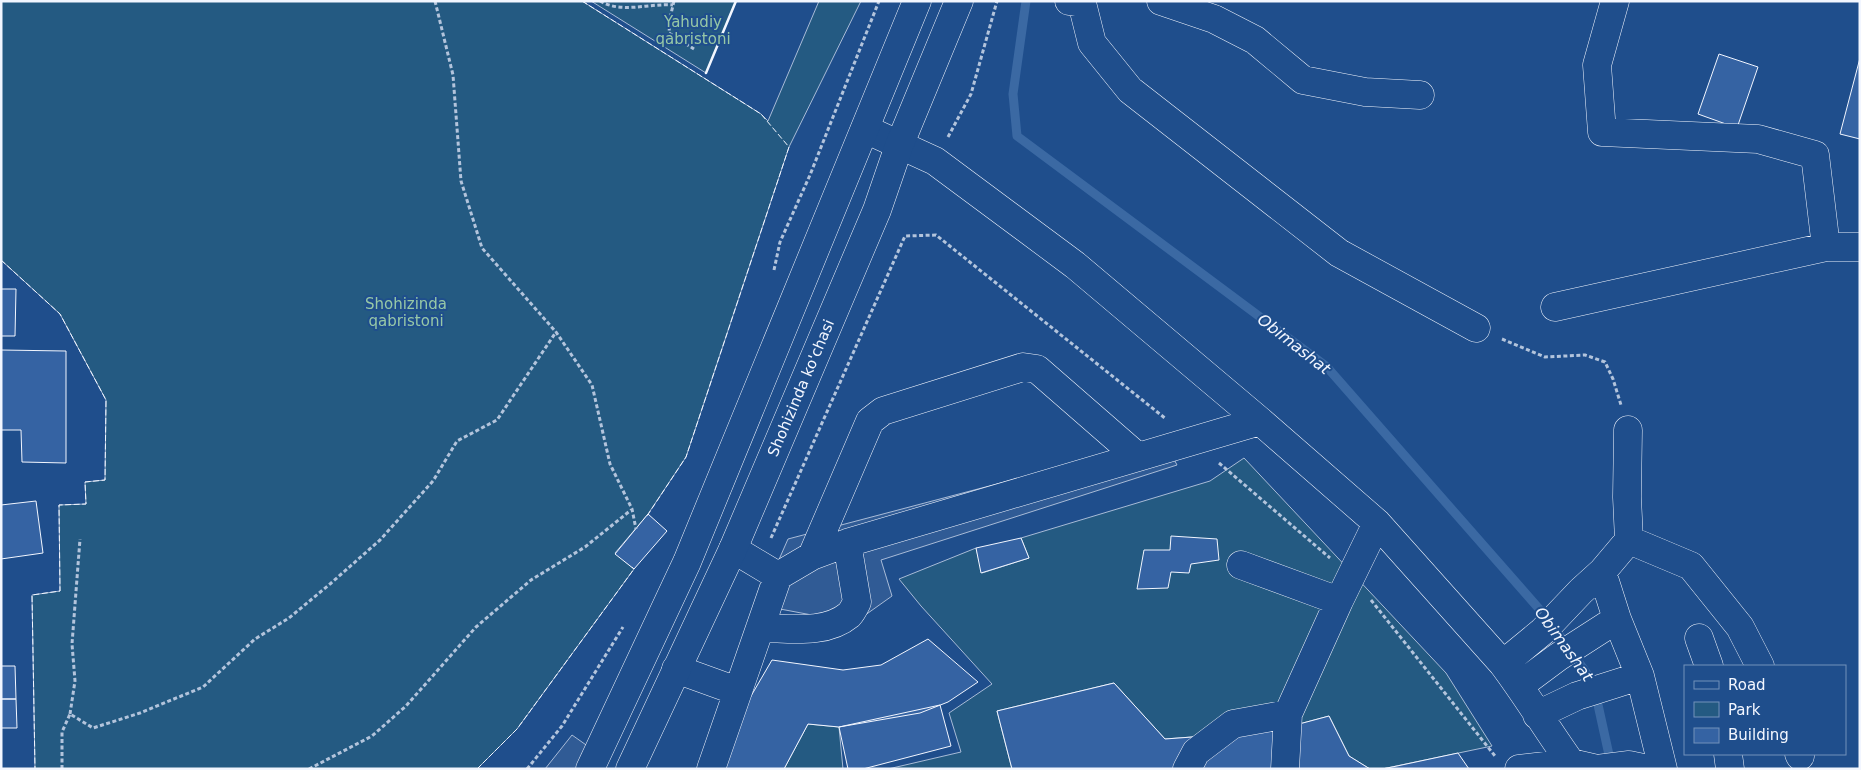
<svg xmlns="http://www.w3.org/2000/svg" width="1861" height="770" font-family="'DejaVu Sans',sans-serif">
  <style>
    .green { fill: #245a82; stroke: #a8bbd7 }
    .parking { fill: #305b95; stroke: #a8bbd7 }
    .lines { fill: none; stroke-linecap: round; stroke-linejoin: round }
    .stream { stroke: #3b69a3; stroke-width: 9 }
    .building { fill: #3563a3; stroke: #f2f6ff }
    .minor-casing { stroke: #f2f6ff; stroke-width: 29 }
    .major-casing { stroke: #f2f6ff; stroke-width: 29 }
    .path { stroke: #b3c4dc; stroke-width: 3; stroke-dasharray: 4 2.5; stroke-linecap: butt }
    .minor { stroke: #1f4e8c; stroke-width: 28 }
    .major { stroke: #1f4e8c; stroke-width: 28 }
    .fence { stroke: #f2f6ff; stroke-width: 1; stroke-dasharray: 6 2.5; stroke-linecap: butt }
    .wall { stroke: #f2f6ff; stroke-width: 2.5 }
    .labels { text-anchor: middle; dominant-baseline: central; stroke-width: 4; stroke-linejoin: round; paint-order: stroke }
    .park-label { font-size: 15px; fill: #97c8a6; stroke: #1f4e8c }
    .street-label { font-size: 15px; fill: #f2f6ff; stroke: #1f4e8c }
    .water-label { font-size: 16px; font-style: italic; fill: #f2f6ff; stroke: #1f4e8c }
  </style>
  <rect width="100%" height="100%" fill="#1f4e8c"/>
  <path class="green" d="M1,1H582L761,114L768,121L819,1H861L789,147L686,457L648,514L615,553L634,569L517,729L477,769H35L32,595L60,591L59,505L86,504L85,482L105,480L106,400L60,314L1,260Z
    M591,1H736L706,73Z
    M1244,458L1446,673L1492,746L1382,769H1370L1349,756L1329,716L1273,731L1165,739L1114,683L997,711L1012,769H888L961,752L949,713L992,684L921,606L899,579L976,548L982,573L1029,558L1021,538L1210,481Z
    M808,724L839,727L843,769H784Z"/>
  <path class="parking" d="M1164,440L1177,465L881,560L892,596L854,623L759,605L788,539Z
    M572,735L589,747L577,769H545Z"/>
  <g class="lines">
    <path class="stream" d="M1026,1L1013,94L1017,136L1326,366L1548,619L1593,682L1611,764"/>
  </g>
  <path class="building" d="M1719,54L1758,67L1737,128L1698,114Z
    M1860,58V139L1840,134Z
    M1,289H16L15,336H1Z
    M1,350L66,351V463L22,462L21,430H1Z
    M36,501L43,553L1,559V505Z
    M648,514L667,531L634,569L615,554Z
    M1171,536L1217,539L1219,560L1191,564L1189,573L1171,572L1168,588L1137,589L1144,550H1170Z
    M1021,538L1029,558L981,573L976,548Z
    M928,639L978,682L948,702L920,713L839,727L808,724L784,769H712L744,708L772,660L843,670L881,665Z
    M1,666H15L16,699H1Z
    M1114,683L1165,739L1273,731L1329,716L1349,756L1370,769H1012L997,711Z
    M1,699H16L17,728H1Z
    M940,705L951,746L863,769H848L839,727Z
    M1458,753L1469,769H1382L1397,766Z"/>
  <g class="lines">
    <defs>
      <path id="minor" d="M1069,1L1082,3L1092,43L1130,90L1339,253L1476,328
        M1161,1L1214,19L1255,40L1303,80L1365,92L1420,95
        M1615,1L1597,65L1602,132L1758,139L1815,155L1826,247
        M865,129L935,161L1075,265L1260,421L1377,523L1503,664C1527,696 1548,731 1571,763V769
        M1555,307L1826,247H1860
        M1629,540L1691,566L1740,627L1760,666
        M733,549L778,576
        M812,556L870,421L883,411L1023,367L1037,369L1138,457
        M1241,565L1339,601
        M1602,572L1617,619L1640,676L1663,769
        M760,628C788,628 825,635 849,615C852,612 855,606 857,602L847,543
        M1699,638L1709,666
        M1503,664L1543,631L1581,591L1602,572L1629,540L1627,497L1628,430
        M676,669L737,691
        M1519,686L1558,657L1617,619
        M1537,715L1577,696L1640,676
        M1728,754L1730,769
        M1799,754L1800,756
        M711,769L778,576L812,556L847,543L1260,421
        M1187,769L1196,752L1233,724L1288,714
        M1285,769L1288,714L1339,601L1377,523
        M1519,769L1571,763L1597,769L1629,765L1648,769"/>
      <path id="major" d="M590,769L687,562L917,1
        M630,769L733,549L877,210L899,146L959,1"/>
    </defs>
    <use href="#minor" class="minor-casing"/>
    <use href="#major" class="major-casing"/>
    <path class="path" d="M435,1L453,75L461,181L482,248L556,332L592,385L610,464L632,509L636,529
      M600,1C622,14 649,3 673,5
      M674,1L670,18L669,33L694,49
      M948,137L971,94L997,1
      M774,270L780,242L810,175L879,1
      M1502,339L1545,357L1585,355L1605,362L1613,379L1621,405
      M1219,463L1330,558
      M771,538L905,236L936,235L1166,419
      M1371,600L1495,756
      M70,714L75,681L72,644L80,539
      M62,769V732L70,714L93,728L140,713L203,687L255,639L289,618L330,584L380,540L433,481L457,441L497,420L556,332
      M309,769L372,736L406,706L476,627L531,580L585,547L631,510
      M527,769L562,726L623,627"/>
    <use href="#minor" class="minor"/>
    <use href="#major" class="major"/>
    <path class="fence" d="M582,1L761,114L789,147L686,457L647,516
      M1,260L60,314L106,400L105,480L85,482L86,504L59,505L60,591L32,595L35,769
      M477,769L517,729L634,569L632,567"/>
    <path class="wall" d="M706,73L736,1"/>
  </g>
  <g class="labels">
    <g class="park-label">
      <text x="693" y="22">Yahudiy<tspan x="693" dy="17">qabristoni</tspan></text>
      <text x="406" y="304">Shohizinda<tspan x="406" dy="17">qabristoni</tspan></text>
    </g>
    <g class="street-label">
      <text transform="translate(801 388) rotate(-67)">Shohizinda ko'chasi</text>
    </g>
    <g class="water-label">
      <text transform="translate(1294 344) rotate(38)">Obimashat</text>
      <text transform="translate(1564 644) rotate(54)">Obimashat</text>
    </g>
  </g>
  <rect width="1861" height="770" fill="none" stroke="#f2f6ff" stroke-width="5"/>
  <rect x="1684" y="665" width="162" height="90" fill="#1f4e8c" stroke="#7391ba"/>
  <rect x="1694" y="681" width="25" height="8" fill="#1f4e8c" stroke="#7391ba"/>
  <text x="1728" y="690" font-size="15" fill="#f2f6ff">Road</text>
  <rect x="1694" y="702" width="25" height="15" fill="#245a82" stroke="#7391ba"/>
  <text x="1728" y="715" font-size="15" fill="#f2f6ff">Park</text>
  <rect x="1694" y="728" width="25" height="15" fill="#3563a3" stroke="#7391ba"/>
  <text x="1728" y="740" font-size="15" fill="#f2f6ff">Building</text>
</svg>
